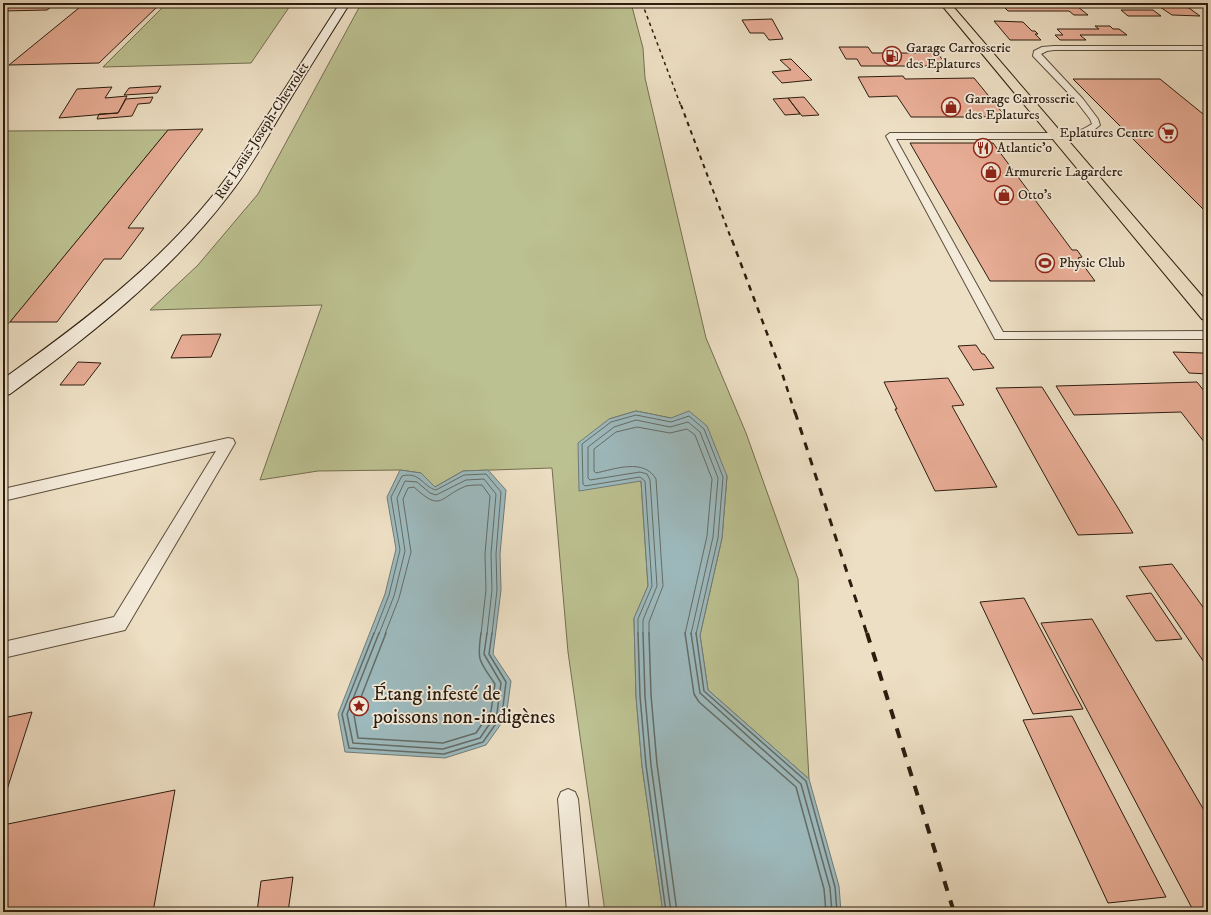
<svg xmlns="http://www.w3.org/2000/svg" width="1211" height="915" font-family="'IM FELL DW Pica',serif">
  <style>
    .green { fill: #bcc191; stroke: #746f50 }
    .water { fill: #9dbabe; stroke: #707b78 }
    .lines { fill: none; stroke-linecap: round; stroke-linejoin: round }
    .shore-far1 { stroke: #646c66; stroke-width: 1 }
    .shore { stroke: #646c66; stroke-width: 1.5 }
    .building { fill: #e8ad96; stroke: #2c1d0f }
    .lane-casing { stroke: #5c4e3c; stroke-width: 2 }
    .secondary-casing { stroke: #2c1d0f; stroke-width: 2 }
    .primary-casing { stroke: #2c1d0f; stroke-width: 2 }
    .lane { fill: #f3ead9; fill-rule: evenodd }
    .secondary { fill: #f3ead9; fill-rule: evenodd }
    .primary { fill: #eddfc4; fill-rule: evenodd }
    .rail-far4 { stroke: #2c1d0f; stroke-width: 1.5; stroke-dasharray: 3.5 3.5; stroke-linecap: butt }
    .rail-far3 { stroke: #2c1d0f; stroke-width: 2; stroke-dasharray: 4.5 4.5; stroke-linecap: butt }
    .rail-far2 { stroke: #2c1d0f; stroke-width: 2.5; stroke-dasharray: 6 6; stroke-linecap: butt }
    .rail-far1 { stroke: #2c1d0f; stroke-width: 3; stroke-dasharray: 8 8; stroke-linecap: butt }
    .rail { stroke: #2c1d0f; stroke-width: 4; stroke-dasharray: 10 10; stroke-linecap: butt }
    .labels { text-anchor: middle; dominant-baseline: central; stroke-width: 3.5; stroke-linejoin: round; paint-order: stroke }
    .far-poi-label { font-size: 14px; fill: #2c1d0f; stroke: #f3ead9; text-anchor: start }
    .far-street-label { font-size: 14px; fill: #2c1d0f; stroke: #f3ead9 }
    .near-poi-label { font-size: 20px; fill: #2c1d0f; stroke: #f3ead9; text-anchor: start }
  </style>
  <rect width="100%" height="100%" fill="#eddfc4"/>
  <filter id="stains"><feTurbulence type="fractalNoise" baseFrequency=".005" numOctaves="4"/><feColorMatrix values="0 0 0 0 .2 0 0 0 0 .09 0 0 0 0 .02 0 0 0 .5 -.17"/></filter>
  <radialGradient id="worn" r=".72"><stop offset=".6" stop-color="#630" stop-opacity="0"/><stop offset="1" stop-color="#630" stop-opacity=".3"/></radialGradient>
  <path class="green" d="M167,3H292L251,63L103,67Z
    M429,3H631L643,48L645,78L706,338L746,433L798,579L809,779L708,690L700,635L722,538L727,476L671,418L636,411L609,419L641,481L648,586L634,619L636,696L642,766L663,912H605L568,652L552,468L463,471L435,487L421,473L400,470L318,471L260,480L322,305L150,310L198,265L258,194L361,4Z
    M168,130L10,322L3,328V131Z"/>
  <path class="water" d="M636,411L671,418L689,411L707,426L727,476L722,538L700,635L708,690L809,779L839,886L841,912H663L642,766L636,696L634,618L648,586L641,481L579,491L578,443L609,419Z
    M400,470L421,473L435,487L463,471L488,470L506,490L500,554L501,590L493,654L511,681L506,717L486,745L445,758L345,752L338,714L385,594L396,549L387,497Z"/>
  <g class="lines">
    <path class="shore-far1" d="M374,634L389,595L400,550L391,497L402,476C420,471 423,487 436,490L464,475L486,474L501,492L496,554L497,590L492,634
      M379,634L394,596L405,551L397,498L405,481L417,482L430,493L436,495L466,480L484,479L496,494L491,554L492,590L487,634
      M385,634L399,598L411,552L403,499L408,488L414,487C442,513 439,497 466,486C471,485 477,485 482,485L490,496L485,554L486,590L481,634
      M638,634V619L652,586L645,481L640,477L585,486L583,484L582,444L611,422L636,415L671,422L689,416L704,429L723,477L718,538L696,634
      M643,634V620L657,586L650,480L647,474L640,472L590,480L588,478V447L614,427L636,420L670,427L688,422L700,432L718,478L713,537L691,634
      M649,634V622L663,586L656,479C644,458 615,469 596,473L594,471V449L616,432L637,427L670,433L687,429L695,435L712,479L707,536L685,634"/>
    <path class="shore" d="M374,633L342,714L349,748L444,754L483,742L502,715L506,682L489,654L492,633
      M379,633L347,714L353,743L443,749L480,738L497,713L501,683L484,654L487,633
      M386,633L354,715L358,738L443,743L476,733L491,711L495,684C479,660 477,662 481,633
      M638,633L640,696L646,765L666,912
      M643,633L645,696L651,765L671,912
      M649,633L651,695L657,764L677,912
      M685,633L694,694L699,702L796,787L824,889L826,912
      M691,633L700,693L801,784L830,888L832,912
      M696,633L704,691L806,781L835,887L837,912"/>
  </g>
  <path class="building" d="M3,3H57L47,10L3,11Z
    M85,3H161L99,63L9,65Z
    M685,3H756L755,4L693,5Z
    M840,3H900L901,5H841Z
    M1000,3H1073L1088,15H1074L1069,11H1008Z
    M1154,3H1182L1200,16L1172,15Z
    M1121,10H1153L1161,16H1128Z
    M772,19L783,39L769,40L764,33H750L742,20Z
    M994,21L1023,22L1032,31H1035L1038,34H1035L1041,40H1010Z
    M1095,26H1110L1113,29H1119L1127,35H1080L1086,40H1060L1055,35H1063L1057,29H1099Z
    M839,47H868L872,53H937L948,66H861L857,59H846Z
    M791,59L812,80L782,83L772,72L791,70L780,60Z
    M903,76L905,79L974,78L1006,117H911L897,96L869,97L858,77Z
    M1073,79H1160L1208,118V214Z
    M161,86L157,93L124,95L129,88Z
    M112,87L105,98L127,96L118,113L59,118L77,89Z
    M153,97L150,103L138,104L132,116L97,119L99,114L118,113L126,99Z
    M804,97L819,115L802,116L788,98Z
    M788,98L800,114L785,115L773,99Z
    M203,129L128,228H144L121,259H104L57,322H10L168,130Z
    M910,143H993L1072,250H1077L1082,257L1078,258L1095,281H990Z
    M221,334L211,357L171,358L182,335Z
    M976,345L982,354H984L994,368L973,370L958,346Z
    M1173,352L1203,353L1208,358V374L1189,373Z
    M78,362L101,363L84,385H60Z
    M948,378L964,405L952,406L997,487L935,491L895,409H897L884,382Z
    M1197,382L1208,396V447L1181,412L1074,415L1056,386Z
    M1042,387L1118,508L1133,533L1078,535L996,388Z
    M1172,564L1208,614V668L1139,567Z
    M1151,593L1182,639L1156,641L1126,596Z
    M1024,598L1083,709L1033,714L980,602Z
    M1092,619L1208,817V912H1194L1041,623Z
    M32,712L3,802V718Z
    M1072,716L1166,897L1108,903L1023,720Z
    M175,790L153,912H3V825Z
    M293,877L288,912H257L261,881Z"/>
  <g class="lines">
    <defs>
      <path id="lane" d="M1054,46H1208V50H1054L1047,51L1041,54L1083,99L1098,119L1100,125L1089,134L1059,141L1055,139H896L1003,332L1208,331V339H995L886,136L890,133H1058C1069,136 1083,130 1092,124L1090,119L1077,102L1033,56L1034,51L1042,47Z
        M228,438L233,439L235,443L125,630L3,658V642L114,617L216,451L3,501V489Z
        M568,789L575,792L578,799L589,912H567L558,799L561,792Z"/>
      <path id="secondary" d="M340,3H350C327,40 304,76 281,114C265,141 249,170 229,195C169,274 89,336 10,394L3,396V379C89,318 177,251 237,163Z"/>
      <path id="primary" d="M940,3H950L1208,303V321L1202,319Z"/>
    </defs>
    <use href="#lane" class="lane-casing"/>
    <use href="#secondary" class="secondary-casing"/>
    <use href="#primary" class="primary-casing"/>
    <use href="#lane" class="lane"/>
    <use href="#secondary" class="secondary"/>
    <use href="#primary" class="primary"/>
    <path class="rail-far4" d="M642,3L681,106"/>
    <path class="rail-far3" d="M681,105L732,241"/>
    <path class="rail-far2" d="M732,240L783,376L795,413"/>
    <path class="rail-far1" d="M795,412L867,634"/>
    <path class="rail" d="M867,633L954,912"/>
  </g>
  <defs>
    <symbol id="fuel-ring" viewBox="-11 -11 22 22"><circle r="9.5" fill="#f3ead9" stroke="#8f2418" stroke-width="1.5"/><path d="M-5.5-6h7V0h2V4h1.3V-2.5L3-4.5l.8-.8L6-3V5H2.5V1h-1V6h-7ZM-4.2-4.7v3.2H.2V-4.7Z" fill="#8f2418"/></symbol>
    <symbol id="shop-ring" viewBox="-11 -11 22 22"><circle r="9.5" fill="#f3ead9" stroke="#8f2418" stroke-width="1.5"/><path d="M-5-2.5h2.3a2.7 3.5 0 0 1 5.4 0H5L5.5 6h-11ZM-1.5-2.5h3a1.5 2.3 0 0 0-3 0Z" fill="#8f2418"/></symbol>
    <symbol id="supermarket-ring" viewBox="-11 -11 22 22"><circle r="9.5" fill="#f3ead9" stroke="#8f2418" stroke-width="1.5"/><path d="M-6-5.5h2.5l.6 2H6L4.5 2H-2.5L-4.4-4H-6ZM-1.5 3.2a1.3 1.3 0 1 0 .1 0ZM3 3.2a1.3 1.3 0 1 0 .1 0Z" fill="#8f2418"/></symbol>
    <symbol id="restaurant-ring" viewBox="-11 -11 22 22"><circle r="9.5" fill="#f3ead9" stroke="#8f2418" stroke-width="1.5"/><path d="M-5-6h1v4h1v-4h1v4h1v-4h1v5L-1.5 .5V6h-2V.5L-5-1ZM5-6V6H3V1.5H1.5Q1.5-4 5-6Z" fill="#8f2418"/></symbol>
    <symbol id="stadium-ring" viewBox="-11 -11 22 22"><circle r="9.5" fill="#f3ead9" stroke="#8f2418" stroke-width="1.5"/><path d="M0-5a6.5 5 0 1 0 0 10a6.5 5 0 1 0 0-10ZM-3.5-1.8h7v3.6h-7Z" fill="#8f2418"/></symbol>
    <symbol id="sight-ring" viewBox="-11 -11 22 22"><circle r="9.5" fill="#f3ead9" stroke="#8f2418" stroke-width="1.5"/><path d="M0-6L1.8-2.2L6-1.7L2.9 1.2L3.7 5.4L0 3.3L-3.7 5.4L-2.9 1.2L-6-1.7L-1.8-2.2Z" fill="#8f2418"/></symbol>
  </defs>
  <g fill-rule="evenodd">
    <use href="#fuel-ring" x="881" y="45" width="22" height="22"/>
    <use href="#shop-ring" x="940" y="96" width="22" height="22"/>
    <use href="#supermarket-ring" x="1157" y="122" width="22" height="22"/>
    <use href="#restaurant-ring" x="972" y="137" width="22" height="22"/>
    <use href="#shop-ring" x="980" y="161" width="22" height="22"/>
    <use href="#shop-ring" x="993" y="184" width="22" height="22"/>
    <use href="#stadium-ring" x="1034" y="252" width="22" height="22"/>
    <use href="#sight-ring" x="348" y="695" width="22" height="22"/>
  </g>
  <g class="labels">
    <g class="far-poi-label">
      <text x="906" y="48">Garage Carrosserie<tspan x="906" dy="16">des Eplatures</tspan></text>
      <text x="965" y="99">Garrage Carrosserie<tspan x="965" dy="16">des Eplatures</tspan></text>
      <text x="1154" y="133" text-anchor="end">Eplatures Centre</text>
      <text x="997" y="148">Atlantic'o</text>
      <text x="1005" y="172">Armurerie Lagardere</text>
      <text x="1018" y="195">Otto's</text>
      <text x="1059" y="263">Physic Club</text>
    </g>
    <g class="far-street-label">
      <text transform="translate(262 131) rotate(-57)">Rue Louis-Joseph-Chevrolet</text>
    </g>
    <g class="near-poi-label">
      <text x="373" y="694">Étang infesté de<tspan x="373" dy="23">poissons non-indigènes</tspan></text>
    </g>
  </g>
  <rect width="1211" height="915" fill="none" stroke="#eddfc4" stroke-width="16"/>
  <rect x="4" y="4" width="1203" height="907" fill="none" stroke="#2c1d0f" stroke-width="2"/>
  <rect x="8" y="8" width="1195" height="899" fill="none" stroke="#2c1d0f"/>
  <rect width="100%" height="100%" filter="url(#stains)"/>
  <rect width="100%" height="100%" fill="url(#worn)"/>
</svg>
